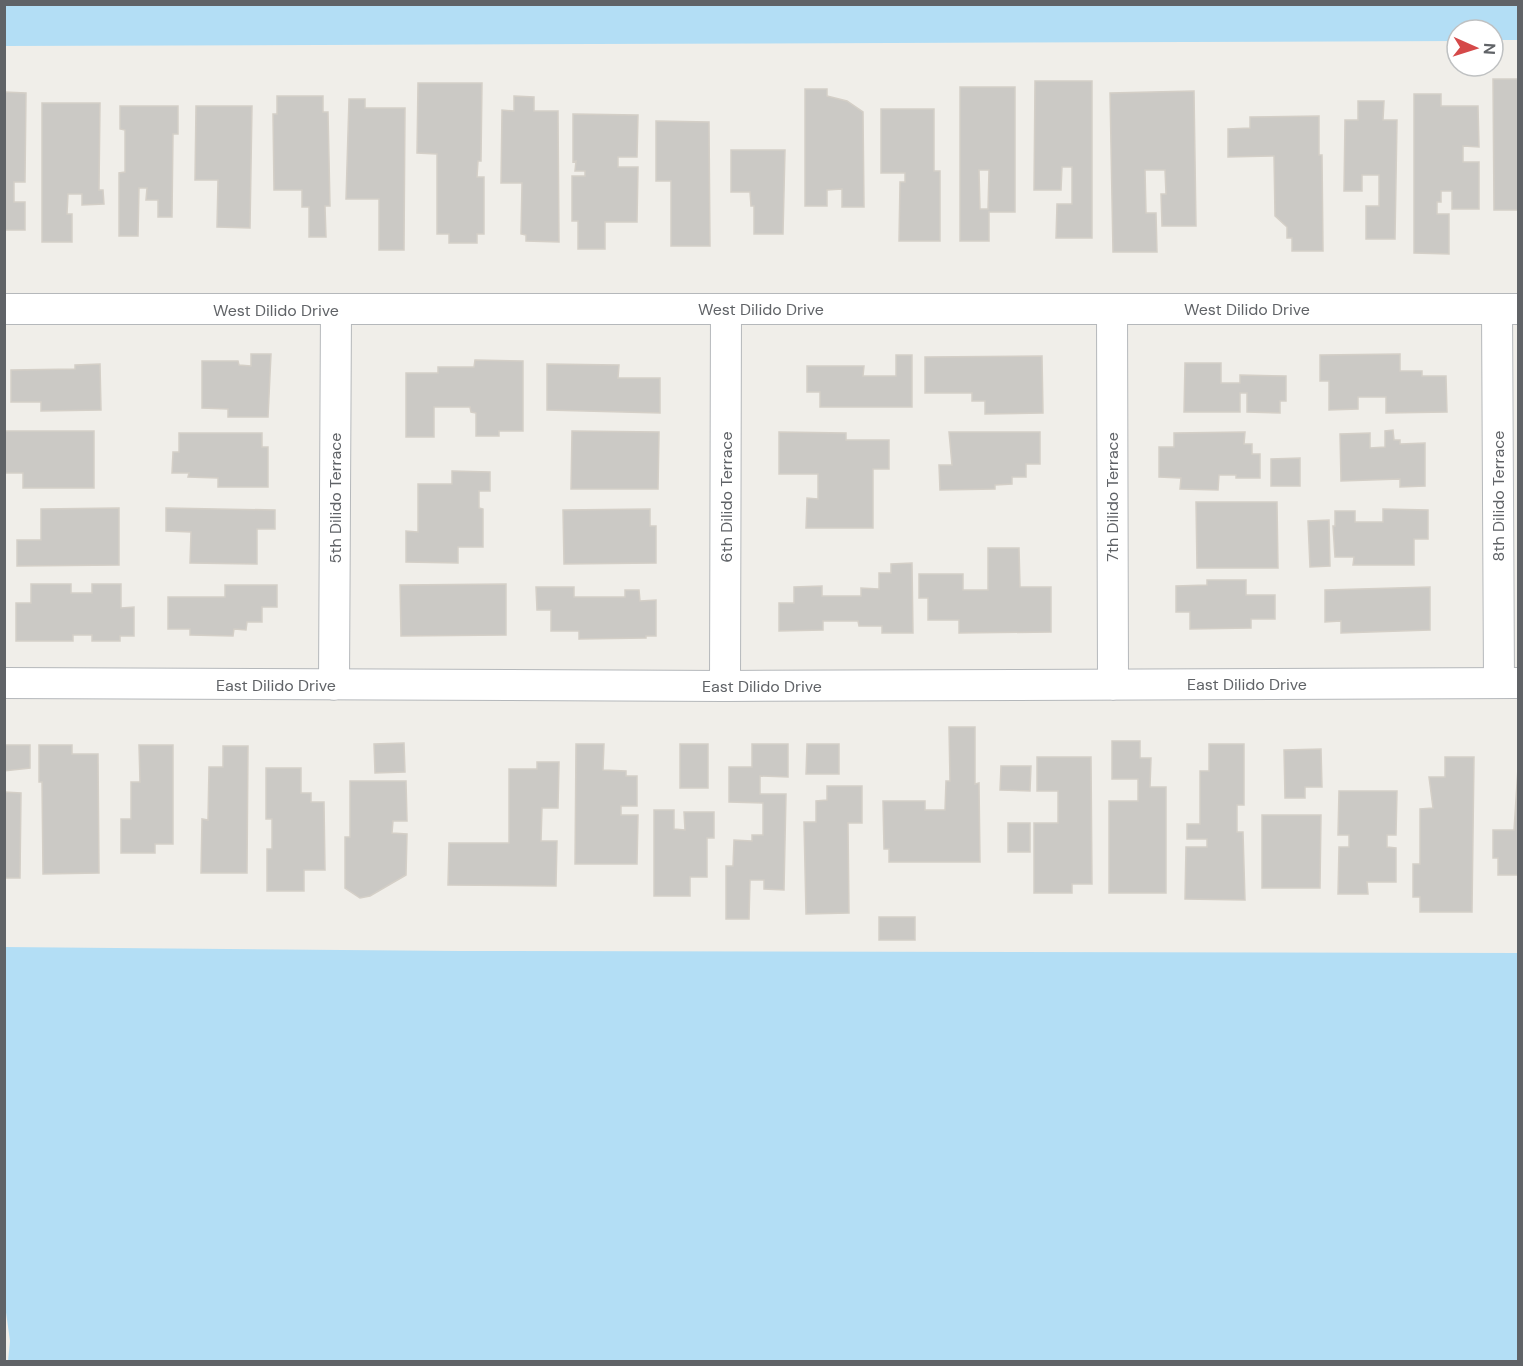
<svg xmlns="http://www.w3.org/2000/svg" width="1523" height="1366" font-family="'DM Sans',sans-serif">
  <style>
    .water { fill: #b3def5 }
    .building { fill: #cbc9c5; stroke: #d4cfc7; stroke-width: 1.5; fill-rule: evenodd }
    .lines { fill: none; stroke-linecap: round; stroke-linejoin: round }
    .street-casing { stroke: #b5b8bb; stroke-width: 32 }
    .street { stroke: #fff; stroke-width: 30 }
    .labels { text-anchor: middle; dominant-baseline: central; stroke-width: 4.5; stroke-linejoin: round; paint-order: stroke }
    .street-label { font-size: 16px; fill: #606367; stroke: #fff }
  </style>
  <rect width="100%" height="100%" fill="#f0eee9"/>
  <path class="water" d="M1518,4V40H1493V30H1457V41L4,46L5,4Z
    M4,947L460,951L1518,953V1361H8L10,1341L4,1298Z"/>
  <path class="building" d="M1493,79H1518V210H1494Z
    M1035,81H1092V238H1056L1057,204H1072V167H1062L1061,190H1034Z
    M418,83H482L481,161H478L477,177H484V234H477V243H449V234H437V154L417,153Z
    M960,87H1015V212H989V241H960ZM979,170H989L988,209H980Z
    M805,89H827V96L847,101L863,112L864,207H842V189L827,190V206H805Z
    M1194,91L1196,226H1162L1161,194H1166L1165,170H1145L1146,213H1156L1157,252H1113L1110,93Z
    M4,92L26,93L25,182H14V202H25V230H4Z
    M1414,94H1441V106H1478L1479,147L1463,146V162H1479V209H1452V191H1441V202H1437V214H1449V254L1414,253Z
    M277,96H323V112H328L330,206H325L326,237H309V207H302V190H274L273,114H277Z
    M514,96L534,97V111H558L559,242L526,241V235L521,234L522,183H501L502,110L514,111Z
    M349,99H365V108H405L404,250H379V199H346Z
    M1358,101H1384L1383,120H1397L1395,239H1366V206H1379V175H1362V191H1344L1345,120H1358Z
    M42,103H100L99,190H103L104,204L82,205V194H68L67,214H72V242H42Z
    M120,106H178V134H173L172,217H158V200H146L147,188H139L138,236H119V173L125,172V130L120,129Z
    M196,106H252L250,228L217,227L218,180H195Z
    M881,109H934V171H940V241H899L900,182H905V173H881Z
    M573,114L638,115L637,157H618V167H638L637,222H605V249H578V221H572V176H585V171H575L576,161L573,162Z
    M1319,116V155H1322L1323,251H1292V238H1287V227L1275,216L1274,156L1228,157V129L1250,128V117Z
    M656,121L709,122L710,246H671V181H656Z
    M731,150H785L783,234H754V206H751L750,192H731Z
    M251,354H271L268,417H228V409L202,408V361H238L239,365L251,366Z
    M1400,354V371H1422V376H1446L1447,412L1386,413V397H1358V409L1329,410V381H1320V355Z
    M896,355H912V407H820V392H807V366H864L863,376H896Z
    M1042,356L1043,413L985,414V401H972V393H925V357Z
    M475,360L523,361V431H499V436H476V413L471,412L470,407H434V437H406V373H438V367H474Z
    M1185,363H1221V383H1240V375L1286,376V401H1280V413L1247,412V393H1240V412H1184Z
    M100,364L101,410L41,411V402H11V370L75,369V365Z
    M547,364L619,365L618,378H660V413L547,410Z
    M1393,430L1394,440H1400V444L1425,443V486L1400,487V479L1341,481L1340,434L1370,433V448L1385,447V431Z
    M4,431H94V488H23V473H4Z
    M572,431L659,432L658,489H571Z
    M779,432L846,433V440H889V469H873V528H806L807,498L818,499V474H779Z
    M949,432H1040V464H1026V477H1012V484L995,485V489L940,490L939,465H952Z
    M1245,432L1244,444H1252V454H1260V478H1236V475H1219L1218,490L1180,489L1181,478L1159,477V447H1174V433Z
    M179,433H262V447H268V487H218V478L188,477L189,473H172L173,452H179Z
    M1300,458V486H1271V459Z
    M452,471L490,472V491H479V508L483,509V547H458V563L406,562V531L418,532V484H452Z
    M1196,502H1277L1278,568H1197Z
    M119,508V565L17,566V540H41V509Z
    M166,508L275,510V529H257V564L190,563L191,532L166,531Z
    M650,509V526H656V563L564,564L563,510Z
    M1383,509L1428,510V539H1414V565H1353L1354,557H1335L1333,526H1335V511H1355V522H1383Z
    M1329,520L1330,566L1310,567L1308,521Z
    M988,548H1019L1020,587H1051V632L959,633V620H928V598H919V574H963V590H988Z
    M912,563L913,633H882V626H859L858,621H823V630L779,631V603H794V587L822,586V596H861V588L879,589V573H891V564Z
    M1207,580H1246V595H1275V619H1251V628L1190,629V612H1176V586L1207,585Z
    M31,584H71V593H92V584H121V608L134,607V636H120V641H92V635H73V641H16V603H31Z
    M506,584V635L401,636L400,585Z
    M225,585H277V607H262V622H247L246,630L234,629L233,636L190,635V629H168V597H225Z
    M536,587H574V597H625V590H639L640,601L656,600V636H646V638L579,639V631H551V610H537Z
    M1430,587V630L1341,633V621L1325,622V590Z
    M949,727H975V784L979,783L980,862H889V849H884L883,801H925V810H945L946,781H950Z
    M1112,741H1140V758H1151L1150,787H1166V893H1109V801H1138V779H1112Z
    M404,743L405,772L375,773L374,744Z
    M576,744H604L603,770L626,771V776H637V806H621V815H638L637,864H575Z
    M680,744H708V788H680Z
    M752,744H788V777L760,776V794H786L784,890L764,889V880H750L749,919H726V866H733L734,840L752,841V835H763V803L729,802V767H752Z
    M807,744H839V774H806Z
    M1209,744H1244V805H1237V832H1243L1245,900L1185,899L1186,847H1207V839H1187V824H1200V771H1209Z
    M4,745H30V768L4,771Z
    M39,745H72V754H98L99,873L43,874L42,782H39Z
    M139,745H173V844H155V853H121V819H131V782H140Z
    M223,746H248L247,873H201L202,819L208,820L209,767H223Z
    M1321,749L1322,787H1305V798H1285L1284,750Z
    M1037,757H1091L1092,884H1072V893H1034V823H1058V791H1037Z
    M1445,757H1474L1472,912H1420V897H1413V864H1420V809L1433,808L1429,777H1445Z
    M537,762H559L558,808H542L541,841H557L556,886L448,885L449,843H509V769H537Z
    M1001,766H1031L1030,791L1000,790Z
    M266,768H301V793H311V802H324L325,870H304V891H267V849H272V819H266Z
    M1518,768V875H1498V858H1493V830H1514Z
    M350,781H406L407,821H393L392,833L407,834L406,875L370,896L360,898L345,888V837H350Z
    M827,786H862V823H848L849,913L806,914L804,822H816V801L827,800Z
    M1339,791H1397L1396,835H1387V847L1396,848V882H1367L1368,894H1338L1339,847H1349V835H1338Z
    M4,792L21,793L20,878H4Z
    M654,810H674V829L685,830L684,812H714V838H707V877H690V896H654Z
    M1262,815H1321L1320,888H1262Z
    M1008,823H1030V852H1008Z
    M879,917H915V940H879Z"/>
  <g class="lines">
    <defs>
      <path id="street" d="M4,309H1518
        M1112,309L1113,685
        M1497,309L1499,683
        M4,683L725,686L1518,683
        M334,685L336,310
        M725,686L726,309"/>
    </defs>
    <use href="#street" class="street-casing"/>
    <use href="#street" class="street"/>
  </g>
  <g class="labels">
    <g class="street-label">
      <text x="761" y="309">West Dilido Drive</text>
      <text x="1247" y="309">West Dilido Drive</text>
      <text x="276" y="310">West Dilido Drive</text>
      <text transform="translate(1498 496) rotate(-90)">8th Dilido Terrace</text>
      <text transform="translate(726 497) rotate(-90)">6th Dilido Terrace</text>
      <text transform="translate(1112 497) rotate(-90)">7th Dilido Terrace</text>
      <text transform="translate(335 498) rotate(-90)">5th Dilido Terrace</text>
      <text x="1247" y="684">East Dilido Drive</text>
      <text x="276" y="685">East Dilido Drive</text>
      <text x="762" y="686">East Dilido Drive</text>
    </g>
  </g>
  <rect width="1523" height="1366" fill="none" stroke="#606367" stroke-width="12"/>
  <g transform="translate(1475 48) rotate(93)"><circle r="28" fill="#ffffff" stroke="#bfc1c2" stroke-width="1.5"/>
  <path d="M0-4.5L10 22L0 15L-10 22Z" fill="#d54949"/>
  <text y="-9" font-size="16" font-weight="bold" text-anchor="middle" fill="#606367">N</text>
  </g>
</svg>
